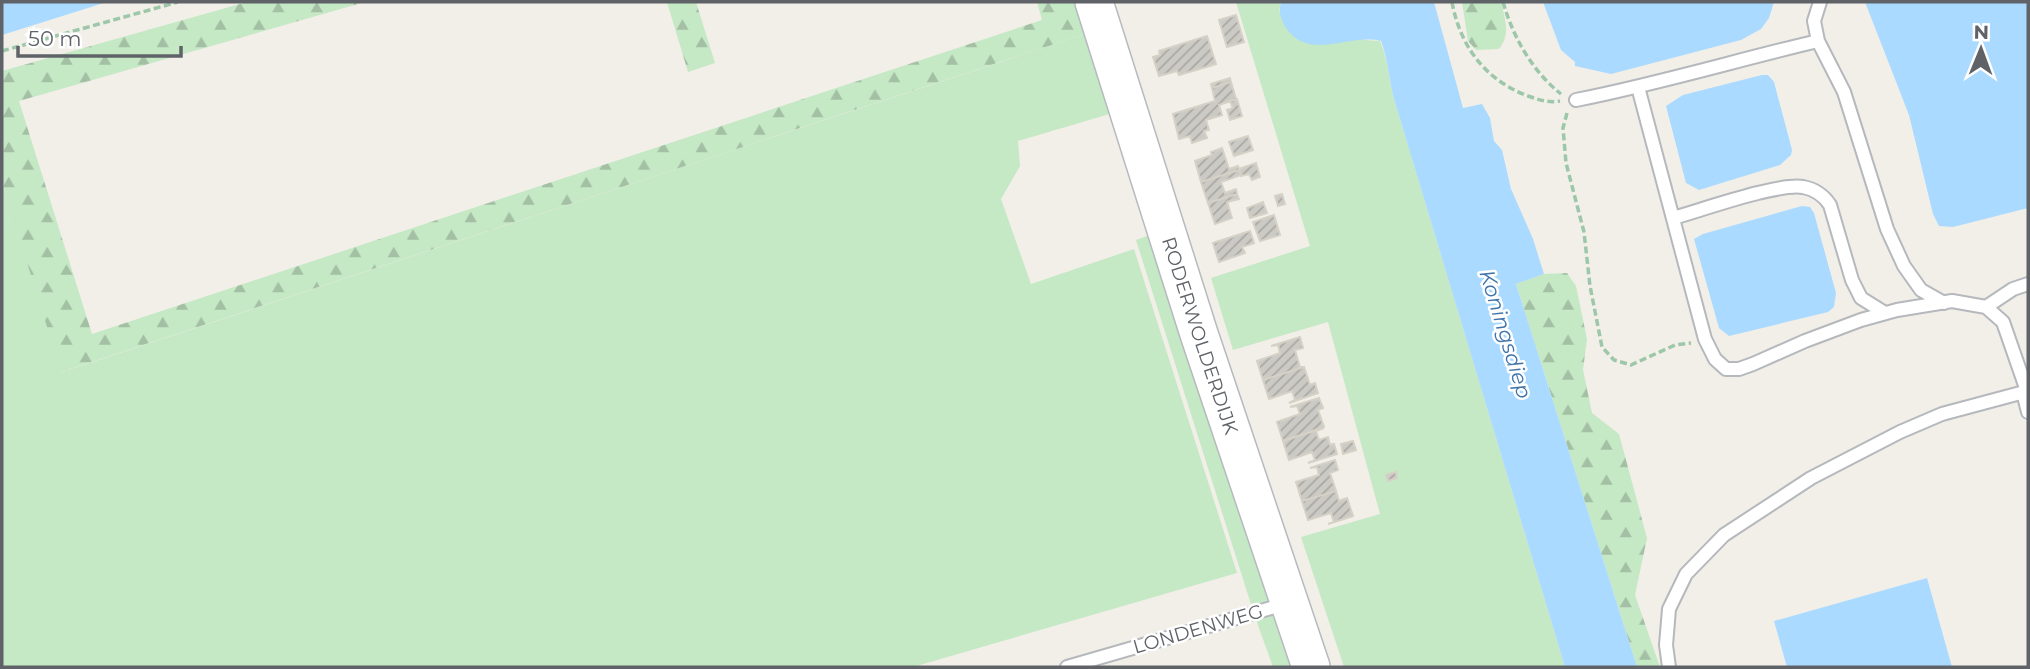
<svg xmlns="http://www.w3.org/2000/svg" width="2030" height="669" font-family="Montserrat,sans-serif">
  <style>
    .green { fill: #c5e8c5 }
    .forest { fill: url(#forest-firs) }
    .water { fill: #aadaff }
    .building { fill: url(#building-hatch); stroke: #d6d1c6; stroke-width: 2 }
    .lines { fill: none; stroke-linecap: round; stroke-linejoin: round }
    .lane-casing { stroke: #b5b8bc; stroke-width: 16 }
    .secondary-casing { stroke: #b6babf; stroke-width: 40 }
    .path { stroke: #9cc7a9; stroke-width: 3.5; stroke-dasharray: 7 3.5; stroke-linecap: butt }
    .lane { stroke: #fff; stroke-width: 12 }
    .secondary { stroke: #fff; stroke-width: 37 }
    .labels { text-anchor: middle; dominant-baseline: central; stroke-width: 5; stroke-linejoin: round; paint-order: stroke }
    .street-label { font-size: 19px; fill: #5f6368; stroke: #fff }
    .water-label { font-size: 21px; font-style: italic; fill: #4174aa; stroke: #fff }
  </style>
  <defs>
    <pattern id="forest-firs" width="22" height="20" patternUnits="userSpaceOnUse" patternTransform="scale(1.75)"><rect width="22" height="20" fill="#c5e8c5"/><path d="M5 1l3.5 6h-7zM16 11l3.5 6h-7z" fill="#a3c0a4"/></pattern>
    <pattern id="building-hatch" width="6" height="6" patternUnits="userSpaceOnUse" patternTransform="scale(1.75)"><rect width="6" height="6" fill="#cccac5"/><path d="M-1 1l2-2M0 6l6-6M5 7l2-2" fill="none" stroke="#a9a8a4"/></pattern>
  </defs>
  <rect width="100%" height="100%" fill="#f1efe8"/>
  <path class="green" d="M1236,2H1281L1279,11L1364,40L1380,41C1388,59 1389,80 1394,99L1565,667H1344L1301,537L1380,514L1328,322L1233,350L1211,278L1310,246Z
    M1088,33L1113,113L1018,141L1020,166L1001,199L1031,284L1134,249L1237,573L913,667H2V182L62,372Z
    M1152,234L1299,667H1273L1255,617L1136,240Z"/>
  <path class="forest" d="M247,2H365L19,101L92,334L1042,20L1037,2H1078L1088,33L61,372L2,182V71Z
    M667,2H696L715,63L688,72Z
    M1462,2H1501C1505,19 1511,34 1499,49L1476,50L1468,41Z
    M1567,273L1576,286L1587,339L1583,370L1592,413L1619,434L1647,538L1635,595L1660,667H1637L1516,284L1544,274Z"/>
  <path class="water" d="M2,2H107L2,35Z
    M1281,2H1434L1463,108L1482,104L1490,118L1494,141L1502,150L1511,189L1533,239L1544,274L1516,284L1637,667H1565L1394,99C1389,80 1388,59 1381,41C1349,33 1310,62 1286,28C1281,19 1278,12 1281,2Z
    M1543,2H1774L1769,18L1761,29L1741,40L1611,74L1575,66V62L1561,50Z
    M1865,2H2028V208L1953,227L1939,226L1933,214L1909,115Z
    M1762,75H1768L1774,82L1792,150L1791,155L1780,165L1699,190L1686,183L1666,106L1683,95Z
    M1802,206L1810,207L1814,213L1836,293L1834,307L1828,312L1729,336L1719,328L1694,239L1703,234Z
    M1927,578L1952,667H1787L1774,621Z"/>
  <path class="building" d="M1236,15L1244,42L1227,47L1219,20Z
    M1207,36L1216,64L1179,75L1177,71L1159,76L1153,57L1160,55L1159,51Z
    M1230,78L1231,82L1212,88L1211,84Z
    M1231,82L1236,99L1219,105L1222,115L1206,120L1209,130L1204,131L1207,138L1192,143L1190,136L1179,139L1173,114L1215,101L1212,88Z
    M1237,99L1242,116L1230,120L1227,110L1233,108L1230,101Z
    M1248,136L1253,150L1234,156L1229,142Z
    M1222,148L1229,169L1238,166L1239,170L1201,182L1195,161L1212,155L1211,152Z
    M1256,163L1260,177L1252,180L1249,174L1241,176L1239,169Z
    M1239,170L1241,175L1221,182L1225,193L1236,189L1237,194L1208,203L1201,182Z
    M1237,194L1239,199L1227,202L1232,218L1215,224L1208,203Z
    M1282,194L1285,204L1278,206L1275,196Z
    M1263,202L1267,213L1250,218L1247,208Z
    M1274,215L1280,235L1260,241L1253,222Z
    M1250,231L1254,243L1242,247L1245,253L1219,262L1213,243Z
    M1300,337L1303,348L1295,350L1300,367H1304L1263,380L1257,361L1280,353L1278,345L1271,346Z
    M1304,367L1310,385L1315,383L1318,393L1289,403L1295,400L1292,391L1269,399L1263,380Z
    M1319,398L1323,408L1318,410L1324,427L1283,441L1277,422L1300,414L1297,406L1290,407Z
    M1324,428L1316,431L1319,440L1328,437L1330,445L1334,444L1337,454L1308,463L1315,460L1312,452L1289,460L1283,441Z
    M1353,441L1356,450L1343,454L1341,444Z
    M1335,460L1338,470L1330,473L1336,491L1302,501L1296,482L1319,475L1317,467L1310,468Z
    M1396,472L1397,478L1388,481L1386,475Z
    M1336,491L1339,501L1347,498L1353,516L1328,524L1334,522L1331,513L1308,520L1302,501Z"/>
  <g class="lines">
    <defs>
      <path id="lane" d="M1820,2L1814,21L1818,41L1844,92L1887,229L1904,266L1921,290L1944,303
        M1638,87L1705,339L1715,359L1726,369H1739L1753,364L1805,341L1861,320L1897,310L1952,301L1986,307L2003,322L2027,391
        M1576,100C1658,84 1737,60 1818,41
        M1673,218C1702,210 1777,183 1803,187C1814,189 1824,196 1830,205L1852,280L1861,298L1885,313
        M1986,307L2013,289L2028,284
        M2023,392L2028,412
        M1067,667L1285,604
        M1669,667L1666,645L1669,609L1686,574L1724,535L1811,478L1900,432L1942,414L2028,391"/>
      <g id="secondary">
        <path id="s1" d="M1094,2L1199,334L1311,667"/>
      </g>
    </defs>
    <use href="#lane" class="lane-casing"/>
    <use href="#secondary" class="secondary-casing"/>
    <path class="path" d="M1452,2C1460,46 1485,80 1528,96C1540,100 1547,103 1560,101
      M1503,2C1513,37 1532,71 1561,94
      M2,51L178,2
      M1567,113L1563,128L1566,163L1584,232L1590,286L1602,347L1614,360L1631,365L1675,345L1691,343"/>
    <use href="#lane" class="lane"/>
    <use href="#secondary" class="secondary"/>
  </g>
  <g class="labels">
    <g class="street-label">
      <text stroke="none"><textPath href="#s1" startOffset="350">RODERWOLDERDIJK</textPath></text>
      <text transform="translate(1198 629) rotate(-16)">LONDENWEG</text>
    </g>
    <g class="water-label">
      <text transform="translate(1506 334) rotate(73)">Koningsdiep</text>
    </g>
  </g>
  <rect width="2030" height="669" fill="none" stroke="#5f6368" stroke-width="7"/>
  <g transform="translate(1981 49) rotate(1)" stroke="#ffffff" stroke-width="5" paint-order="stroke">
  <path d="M0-5L12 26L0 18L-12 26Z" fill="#5f6368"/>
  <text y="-10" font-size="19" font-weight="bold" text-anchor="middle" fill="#5f6368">N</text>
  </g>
  <path d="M18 46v10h163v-10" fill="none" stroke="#5f6368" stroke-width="3.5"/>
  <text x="28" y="46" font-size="21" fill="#5f6368" stroke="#ffffff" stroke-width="5" paint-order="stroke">50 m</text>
</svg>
